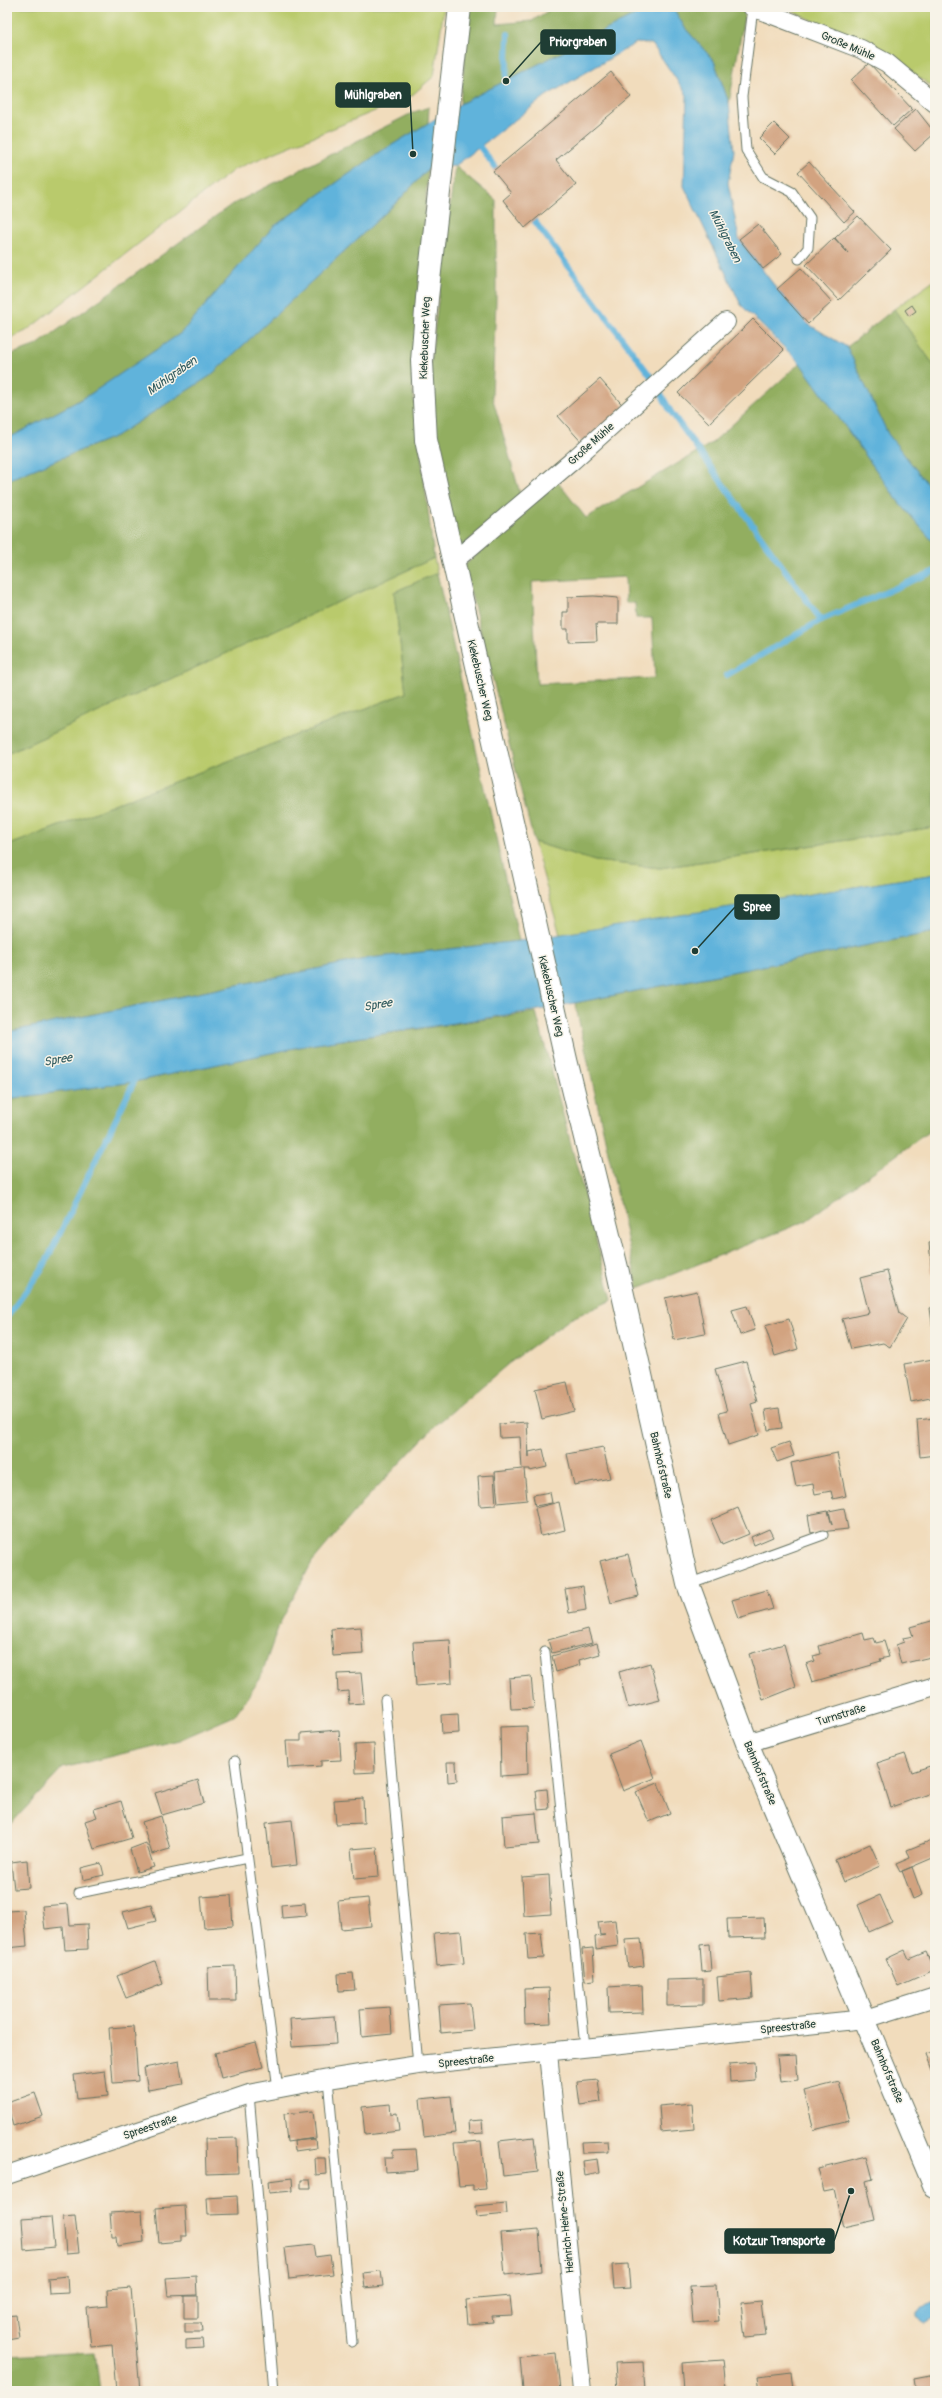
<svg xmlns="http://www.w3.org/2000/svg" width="942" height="2398" font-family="Pangolin,sans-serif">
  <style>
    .green { fill: #b9ca6c; stroke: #6c8450 }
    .forest { fill: #92ae60; stroke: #58764a; fill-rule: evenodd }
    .water { fill: #60b3db; stroke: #407888 }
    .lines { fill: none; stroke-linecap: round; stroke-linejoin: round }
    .stream { stroke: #60b3db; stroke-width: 6 }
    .building { fill: #d2a380 }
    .lane-casing { stroke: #687564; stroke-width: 11 }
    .street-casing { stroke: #687564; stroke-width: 20 }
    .secondary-casing { stroke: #687564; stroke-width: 24 }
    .lane { stroke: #fff; stroke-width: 9 }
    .street { stroke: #fff; stroke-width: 18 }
    .secondary { stroke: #fff; stroke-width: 22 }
    .labels { text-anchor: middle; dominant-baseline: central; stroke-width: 3; stroke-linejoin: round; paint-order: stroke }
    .street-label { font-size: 11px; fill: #1f3d34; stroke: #f7f3e8 }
    .water-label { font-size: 12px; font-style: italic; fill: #2f5a5e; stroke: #f7f3e8 }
    .leader { fill: none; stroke: #1f3d34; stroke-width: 1.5 }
    .callout-dot { fill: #1f3d34; stroke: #f7f3e8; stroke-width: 1.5 }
    .callout { fill: #1f3d34; stroke: #1f3d34; stroke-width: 1.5 }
    .callout-label { font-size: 12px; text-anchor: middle; font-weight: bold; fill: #fff }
  </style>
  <rect width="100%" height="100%" fill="#f7f3e8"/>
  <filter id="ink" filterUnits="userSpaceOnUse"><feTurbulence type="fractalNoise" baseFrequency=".025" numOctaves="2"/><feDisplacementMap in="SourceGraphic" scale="8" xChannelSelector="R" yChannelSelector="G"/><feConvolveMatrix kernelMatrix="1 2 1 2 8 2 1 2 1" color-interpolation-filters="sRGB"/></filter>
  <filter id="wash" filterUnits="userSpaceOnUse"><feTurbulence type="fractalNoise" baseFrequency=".012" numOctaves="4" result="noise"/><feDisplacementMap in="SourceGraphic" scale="16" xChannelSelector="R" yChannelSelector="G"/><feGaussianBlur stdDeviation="0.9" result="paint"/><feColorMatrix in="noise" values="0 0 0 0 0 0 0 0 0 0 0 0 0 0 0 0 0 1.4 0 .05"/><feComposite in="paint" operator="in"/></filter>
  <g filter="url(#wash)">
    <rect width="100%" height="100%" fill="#f1dcbc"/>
    <path class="green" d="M7,7H444L434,76L411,96L235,169L26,331L7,340Z
      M783,7H935V89L885,53Z
      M935,280V367L894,309Z
      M434,558L437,573L394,592L406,693L7,846V754Z
      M935,827V874L560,935L534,842L595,861L660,868Z"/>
    <path class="forest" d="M470,7H498L497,24L532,21L554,7H728L745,12L729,103L714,61L685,28L675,11L647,9L460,104Z
      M429,107L428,123L382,151L273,227L181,333L89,395L7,439V356L37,345L231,205L414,112Z
      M455,166L496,200V301L492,396L521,497L459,549L434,452L428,382Z
      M428,169L412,384L434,558L7,754V480L116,436L210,376L398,201Z
      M894,309L935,367V494L888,434L847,347Z
      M800,363L898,501L935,544V827L660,868L595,861L534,842L464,566L557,481L586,518L712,443ZM625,577L626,603H635L636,618H652L655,678L537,684L532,582Z
      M437,573L519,941L370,958L7,1032V846L406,693L394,592Z
      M935,932V1127L806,1221L638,1288L575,1003Z
      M536,1012L612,1300L570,1319L508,1364L436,1425L362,1503L312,1562L279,1625L260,1679L234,1716L179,1740L63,1768L7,1828V1099L134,1082L309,1045Z
      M95,2352L100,2391H7V2356Z"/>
    <path class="water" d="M647,9L675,11L685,28L714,61L729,103L734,151L728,183L739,239L777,289L808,324L847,347L888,434L935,494V544L898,501L800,363L741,305L684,186L687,95L652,44L636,43L546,96L455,166L428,169L398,201L210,376L116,436L7,480V439L89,395L181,333L273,227L382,151L460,104Z
      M935,874V932L539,1010L309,1045L134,1082L7,1099V1032L370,958L519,941Z
      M932,2302H935V2318L924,2324L917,2316V2312Z"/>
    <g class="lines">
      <path class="stream" d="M506,87L508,34
        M474,139L500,174
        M530,215L652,378L671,412L821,620
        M727,675L821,620L935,571
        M7,1317L44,1266L134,1082"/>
    </g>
    <g id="blocks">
      <path class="building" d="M869,63L912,109L893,126L851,80Z
        M611,72L631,97L556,160L576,185L525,228L503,200L511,193L493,171Z
        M916,109L935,133L915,151L894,129Z
        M774,123L790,139L775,154L759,138Z
        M809,162L855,212L844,222L798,172Z
        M858,216L891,250L839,300L806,265L834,238L848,253L835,238Z
        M758,224L782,254L763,269L739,239Z
        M801,268L832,302L808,324L777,289Z
        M912,305L916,311L909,316L905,310Z
        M753,319L784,350L709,423L678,393Z
        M600,379L626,409L585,446L558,416Z
        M594,596L618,598V624H596L597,641L568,642V629H563V612H568V597Z
        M935,1242V1274H932L929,1243Z
        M887,1271L899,1313L907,1319L890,1347L883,1343L851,1349L842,1319L869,1313L860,1278Z
        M697,1291L705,1334L674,1340L665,1298Z
        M747,1306L755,1330L740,1335L732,1310Z
        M935,1307V1330H933L930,1308Z
        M789,1319L798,1349L775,1356L765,1326Z
        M933,1359L935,1397L911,1402L904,1364Z
        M746,1361L757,1402L751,1404L759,1435L728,1445L719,1413L727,1411L715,1369Z
        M567,1382L574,1411L542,1419L535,1389Z
        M779,1408L782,1428L768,1430L765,1410Z
        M935,1418V1455L920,1457L917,1420Z
        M527,1422L529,1457V1452L543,1449L547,1467L530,1471V1469H524L527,1500L498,1503L495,1472L522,1469L520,1437L500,1438L499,1424Z
        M789,1442L794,1456L777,1462L771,1448Z
        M603,1447L610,1478L574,1485L567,1454Z
        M837,1453L846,1496L833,1499L831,1491L815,1494L813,1484L796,1487L791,1463Z
        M494,1475L496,1505L480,1506L478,1476Z
        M550,1492L552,1503L535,1506L533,1495Z
        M559,1502L565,1530L541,1536L535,1508Z
        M738,1508L749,1534L722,1545L711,1520Z
        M844,1508L848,1529L811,1533L808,1515L828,1511L832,1525L829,1511Z
        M769,1529L773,1537L754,1545L751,1537Z
        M628,1554L639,1596L611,1603L600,1561Z
        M583,1586L586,1610L569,1613L565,1589Z
        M767,1590L773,1609L738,1619L732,1600Z
        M935,1620V1656L901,1664L896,1645L904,1642L903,1638L913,1636L910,1627Z
        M361,1627L363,1654L333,1656L331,1629Z
        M588,1629L592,1643L552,1653L548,1640Z
        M863,1633L865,1640L874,1638L876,1643L884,1641L889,1657L880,1659L881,1661L871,1664L872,1665L812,1682L806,1664L815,1661L813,1656L821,1654L819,1646Z
        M450,1640L452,1683L416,1686L413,1642Z
        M597,1643L600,1654L579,1660L580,1665L556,1672L552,1656Z
        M784,1644L796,1687L763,1700L749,1654Z
        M650,1663L660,1700L628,1708L619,1672Z
        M361,1673L364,1703L349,1704L348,1691L338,1692L337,1674Z
        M531,1676L534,1708L511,1709L509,1678Z
        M458,1714L459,1733L442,1734L441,1715Z
        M527,1726L528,1774L501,1776L500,1727Z
        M339,1730L341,1760L321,1761V1766L288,1768L286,1741H301V1733Z
        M641,1741L655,1778L623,1791L609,1754Z
        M374,1744L375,1772L356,1773L355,1745Z
        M905,1754L912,1772L930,1766L935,1781V1792L891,1807L877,1763Z
        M447,1762H456L457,1781L448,1782Z
        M198,1780L204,1803L162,1815L155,1793Z
        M658,1783L670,1813L649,1822L636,1792Z
        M547,1789L549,1809L538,1810L536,1790Z
        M363,1798L364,1823L336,1824L334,1800Z
        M121,1801L132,1838L94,1849L85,1821L97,1817L94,1809Z
        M536,1813L539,1844L504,1847L502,1816Z
        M161,1816L170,1849L152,1854L142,1822Z
        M292,1820L297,1865L271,1868L266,1823Z
        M932,1840L935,1848V1857L900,1872L896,1864L910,1858L907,1850Z
        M146,1843L154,1867L137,1872L130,1849Z
        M870,1844L880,1866L844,1882L835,1860Z
        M377,1847L379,1877L354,1879L351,1849Z
        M27,1860L29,1888L14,1889L11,1862Z
        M101,1863L104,1875L83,1880L81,1868Z
        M912,1867L922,1895L913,1899L902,1871Z
        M549,1875L551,1914L524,1916L522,1877Z
        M231,1895L233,1926L204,1928L201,1897Z
        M880,1895L892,1922L869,1932L858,1905Z
        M368,1898L371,1926L341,1929L338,1901Z
        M305,1903L306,1916L282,1918L281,1905Z
        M68,1904L70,1925L87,1924L88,1949L65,1950L63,1927L45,1929L42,1906Z
        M151,1905L156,1921L128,1928L123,1912Z
        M24,1910L27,1946L7,1948V1911Z
        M764,1918L765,1937L728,1938L727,1919Z
        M615,1920L618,1946L596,1949L595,1937L605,1935H600L598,1922Z
        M461,1931L464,1963L437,1966L434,1933Z
        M541,1933L544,1958L528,1959L526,1934Z
        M641,1939L644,1966L628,1968L625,1940Z
        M709,1944L711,1971L702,1972L700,1945Z
        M593,1948L595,1980L585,1981L582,1949Z
        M905,1950L909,1959L926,1952L934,1970L898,1986L886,1959Z
        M155,1961L163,1984L126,1998L117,1976Z
        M235,1966L236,2001H209L208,1967Z
        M353,1973L355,1990L339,1991L338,1974Z
        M751,1973L753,1998L719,2001L717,1977Z
        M703,1979V2005L667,2006V1980Z
        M642,1985L643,2012L609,2013L608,1987Z
        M549,1988L551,2023L525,2024L524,1989Z
        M470,2003L473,2030L441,2033L439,2005Z
        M390,2007L392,2034L362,2037L360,2009Z
        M334,2016L336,2044L292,2047L290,2019Z
        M134,2026L138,2081L113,2083L109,2028Z
        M7,2034H8L10,2061H7Z
        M256,2042L263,2067L221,2078L215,2053Z
        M935,2052V2079L926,2055Z
        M796,2055L798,2080L780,2082L777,2056Z
        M179,2061L183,2084L148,2090L144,2068Z
        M754,2062L755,2080L730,2082L729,2064Z
        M105,2071L108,2096L77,2099L74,2075Z
        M598,2080L601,2102L580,2105L577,2082Z
        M839,2082L849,2121L814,2130L804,2091Z
        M35,2093L43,2116L13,2126L7,2103Z
        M451,2096L455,2133L424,2137L420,2099Z
        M692,2103L694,2129L661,2132L659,2106Z
        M390,2104L391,2114L397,2113L399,2131L365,2135L362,2107Z
        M313,2111L316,2138L287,2142L284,2114Z
        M482,2120L483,2133L469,2134L468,2121Z
        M534,2137L538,2172L503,2176L499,2141Z
        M237,2138L238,2173L206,2174L205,2139Z
        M315,2139L316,2148L295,2151L294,2141Z
        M481,2141L486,2189L473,2190V2185L459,2186L454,2143Z
        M608,2141L609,2152L582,2153L581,2142Z
        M416,2149L418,2170L385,2172L384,2158H393V2150Z
        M867,2156L873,2179L866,2181L875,2220L843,2227L834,2190L824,2192L818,2168Z
        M315,2158H325L326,2174L316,2175Z
        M597,2159L599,2173L585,2176L583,2161Z
        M292,2178L293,2191L269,2193L268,2181Z
        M301,2180H310L311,2188H301Z
        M237,2196L238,2214L208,2215L207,2198Z
        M506,2203L507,2214L477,2217L476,2206Z
        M185,2206L187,2236H181V2241L159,2243L156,2208Z
        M142,2211L144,2242L117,2246L116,2237H112L110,2213Z
        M75,2216L79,2253L66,2254L63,2217Z
        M51,2217L54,2247L24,2250L22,2219Z
        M539,2230L542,2271L505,2275L501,2233Z
        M313,2245L315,2257L330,2255L333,2274L289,2279L285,2248Z
        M628,2264L630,2288L614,2289L612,2265Z
        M381,2271L383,2286L365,2288L363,2273Z
        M67,2276L68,2293L49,2294L48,2278Z
        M196,2276L197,2295L168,2296L166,2278Z
        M716,2285L719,2321L693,2323L690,2286Z
        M131,2288L140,2391H116L112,2345L91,2347L87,2308L108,2306L107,2290Z
        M184,2296H198V2318H184Z
        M510,2296L512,2315L492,2316L493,2322L468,2324L466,2300Z
        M761,2301L765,2336L745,2338L741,2303Z
        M16,2315L19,2338L7,2340V2316Z
        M185,2323H201L202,2332H185Z
        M202,2339L203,2348L186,2349V2340Z
        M556,2353L560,2391H523L520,2357Z
        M723,2360L726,2389L683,2391L681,2363Z
        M643,2362L645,2391H617L615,2363Z
        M792,2372L794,2391H760L758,2376Z
        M935,2375V2391H916L914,2379Z"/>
    </g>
  </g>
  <g filter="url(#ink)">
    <use href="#blocks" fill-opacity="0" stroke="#687564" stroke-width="1"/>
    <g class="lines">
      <defs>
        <path id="lane" d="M753,8L742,97L746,150L763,177L792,192L810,218L808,248L799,259
          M688,1584L823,1535
          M545,1652L585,2047
          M385,1700L418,2065
          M235,1761L278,2089
          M79,1893L247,1858
          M328,2079L352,2342
          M249,2094L274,2391"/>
        <path id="street" d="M752,7L861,49L887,63L935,103
          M454,561L571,462L726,322
          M747,1743L935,1686
          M548,2053L582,2391
          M7,2175L249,2094L328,2079L418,2065L865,2019L935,1997"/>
        <path id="secondary" d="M460,7L427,298L422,361L426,440L566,1060L617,1268L688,1584L747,1743L935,2187"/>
      </defs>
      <use href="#lane" class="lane-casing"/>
      <use href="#street" class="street-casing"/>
      <use href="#secondary" class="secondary-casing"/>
      <use href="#lane" class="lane"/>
      <use href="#street" class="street"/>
      <use href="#secondary" class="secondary"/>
    </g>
  </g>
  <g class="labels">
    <g class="street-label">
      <text transform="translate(848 46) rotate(23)">Große Mühle</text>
      <text transform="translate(425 338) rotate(-88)">Kiekebuscher Weg</text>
      <text transform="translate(591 444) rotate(-42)">Große Mühle</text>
      <text transform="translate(480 680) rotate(77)">Kiekebuscher Weg</text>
      <text transform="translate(551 996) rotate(77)">Kiekebuscher Weg</text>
      <text transform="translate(661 1465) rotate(77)">Bahnhofstraße</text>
      <text transform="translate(841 1715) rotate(-17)">Turnstraße</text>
      <text transform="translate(760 1773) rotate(67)">Bahnhofstraße</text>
      <text transform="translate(788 2027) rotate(-6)">Spreestraße</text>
      <text transform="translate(466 2061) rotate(-6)">Spreestraße</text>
      <text transform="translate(887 2071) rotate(67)">Bahnhofstraße</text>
      <text transform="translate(150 2127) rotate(-19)">Spreestraße</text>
      <text transform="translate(565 2222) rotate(-96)">Heinrich-Heine-Straße</text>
    </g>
    <g class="water-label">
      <text transform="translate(725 236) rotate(63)">Mühlgraben</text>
      <text transform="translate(172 376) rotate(-35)">Mühlgraben</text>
      <text transform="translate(378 1005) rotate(-10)">Spree</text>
      <text transform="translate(58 1060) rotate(-10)">Spree</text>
    </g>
  </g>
  <path class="leader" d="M506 81L541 42M413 154L410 95M695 951L735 907M851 2191L834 2241"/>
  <g class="callout-dot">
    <circle cx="506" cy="81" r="4"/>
    <circle cx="413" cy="154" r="4"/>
    <circle cx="695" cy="951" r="4"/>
    <circle cx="851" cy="2191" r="4"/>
  </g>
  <g class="callout">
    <rect x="541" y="30" width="74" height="24" rx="4"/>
    <rect x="336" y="83" width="74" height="24" rx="4"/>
    <rect x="735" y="895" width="44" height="24" rx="4"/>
    <rect x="725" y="2229" width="109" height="24" rx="4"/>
  </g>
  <g class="callout-label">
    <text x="578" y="46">Priorgraben</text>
    <text x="373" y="99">Mühlgraben</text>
    <text x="757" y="911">Spree</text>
    <text x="779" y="2245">Kotzur Transporte</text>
  </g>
  <rect width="942" height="2398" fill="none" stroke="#f7f3e8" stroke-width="24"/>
</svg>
